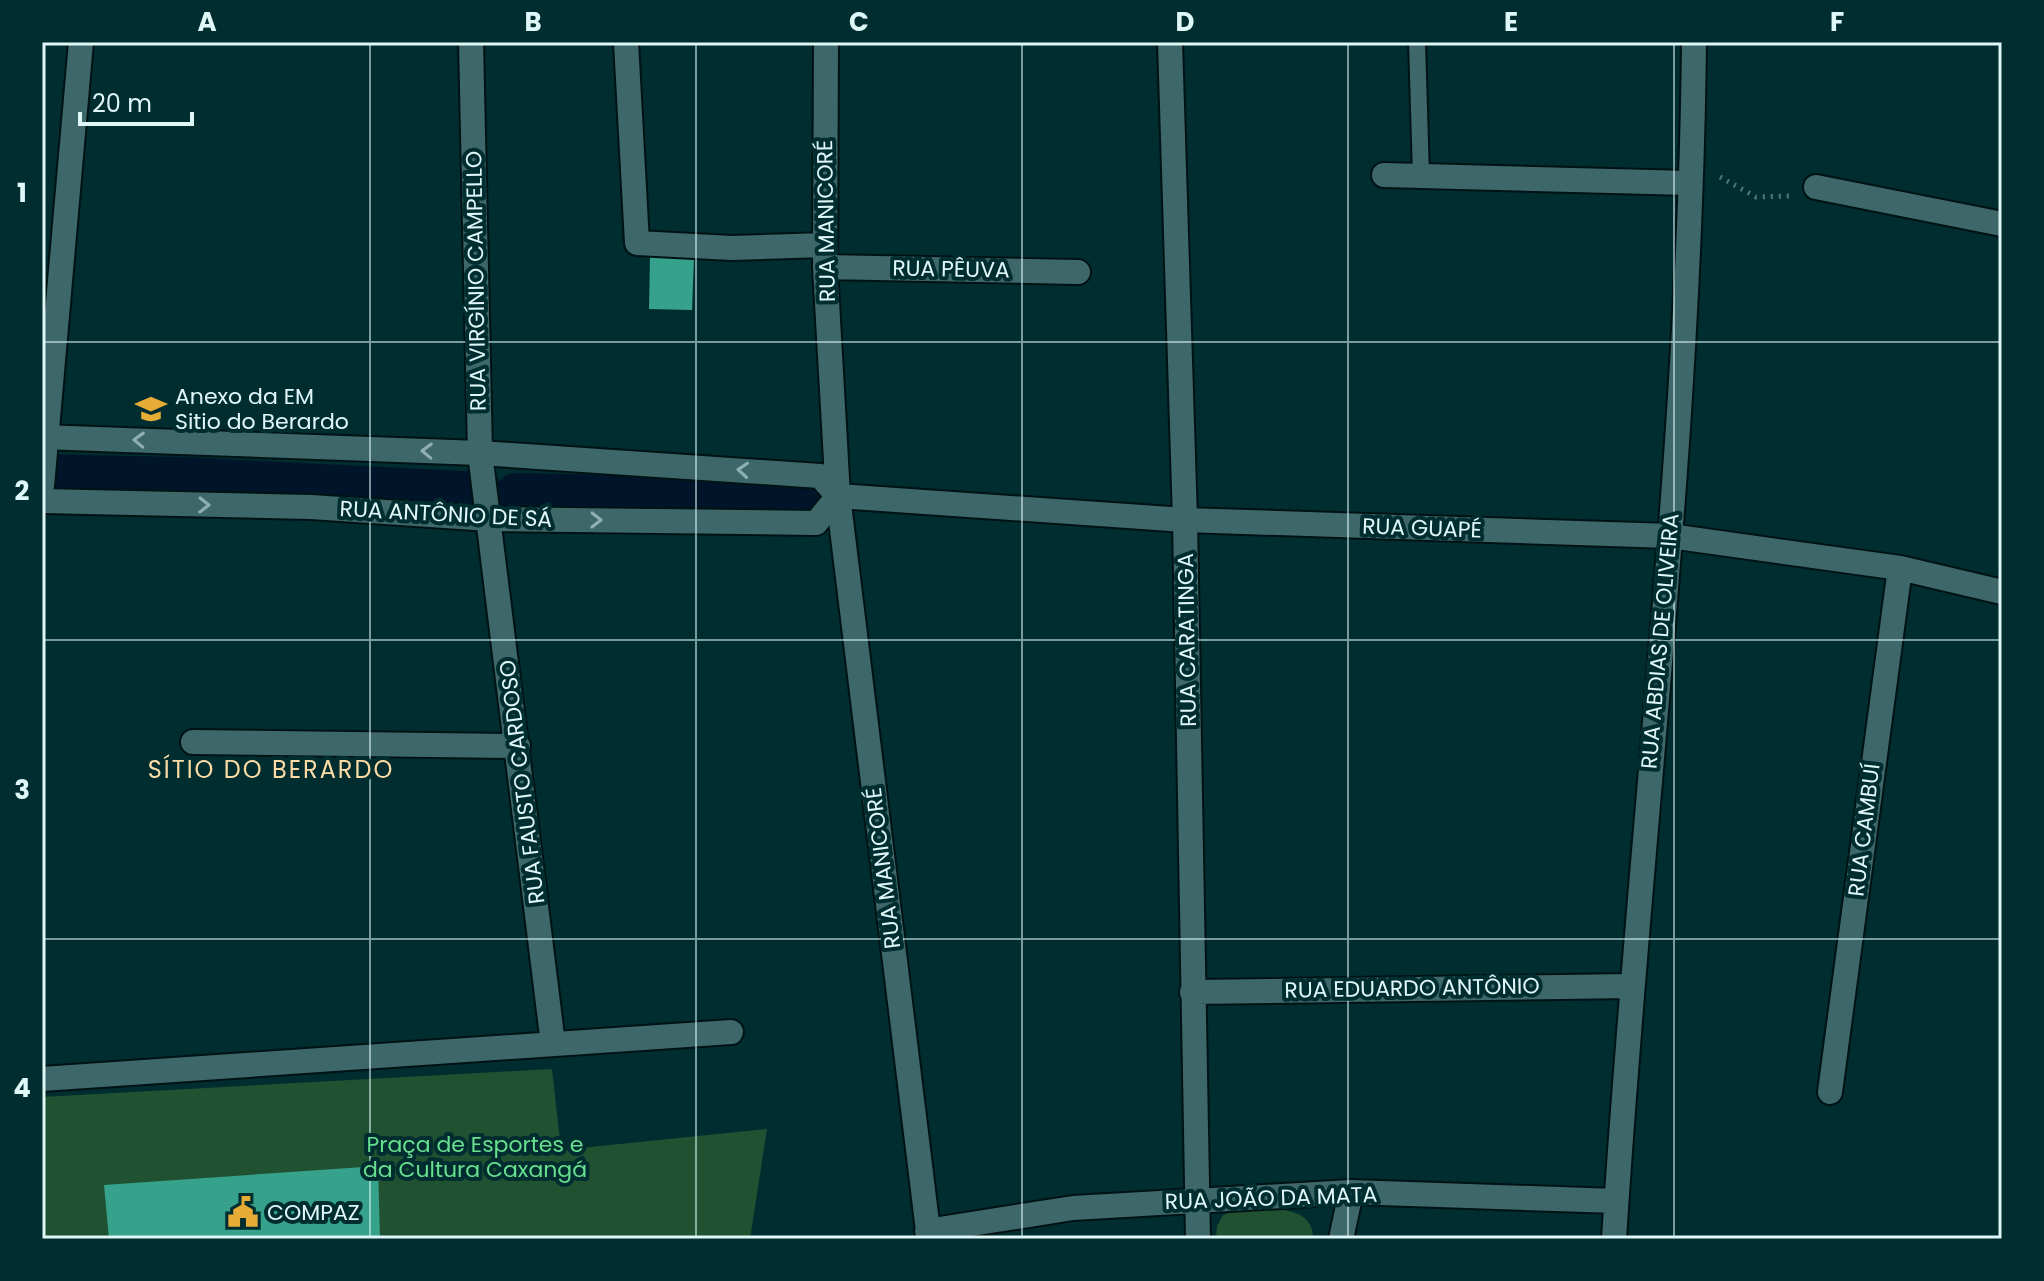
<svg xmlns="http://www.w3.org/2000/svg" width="2044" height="1281" font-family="Poppins,sans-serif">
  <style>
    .green { fill: #205231 }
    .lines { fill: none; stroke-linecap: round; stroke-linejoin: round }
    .canal { stroke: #001529; stroke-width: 40 }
    .building { fill: #37a28b }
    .lane-casing { stroke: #001314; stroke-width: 20 }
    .street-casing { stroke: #001314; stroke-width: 28 }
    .secondary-casing { stroke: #001314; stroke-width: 28 }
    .path { stroke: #527779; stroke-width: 5; stroke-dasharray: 2 6; stroke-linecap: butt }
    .lane { stroke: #3d6769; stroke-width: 16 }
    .street { stroke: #3d6769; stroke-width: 24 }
    .secondary { stroke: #3d6769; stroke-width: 24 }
    .oneway { stroke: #8eafb0 }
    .grid { fill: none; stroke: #e0f7f8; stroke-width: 2; stroke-opacity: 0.55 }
    .labels { text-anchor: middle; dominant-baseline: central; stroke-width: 8; stroke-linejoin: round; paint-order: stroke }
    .street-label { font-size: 22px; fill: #e0f7f8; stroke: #002d2f }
    .poi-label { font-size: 22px; fill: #e0f7f8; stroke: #002d2f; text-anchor: start }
    .park-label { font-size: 22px; fill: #67df8f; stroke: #002d2f }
    .neighbourhood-label { font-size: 24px; letter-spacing: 2px; fill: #fcdba4; stroke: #002d2f }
    .neatline { fill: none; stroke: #e0f7f8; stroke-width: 3 }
    .grid-label { font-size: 26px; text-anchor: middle; font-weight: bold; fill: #e0f7f8 }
  </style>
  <rect width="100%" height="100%" fill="#002d2f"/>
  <path class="green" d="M552,1069L561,1150L767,1129L750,1239H42V1097Z
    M1240,1210C1264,1210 1314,1202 1313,1239H1216L1217,1226L1223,1215Z"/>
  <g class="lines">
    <path class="canal" d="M42,474L183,477L483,492
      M516,493L800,499"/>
  </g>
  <path class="building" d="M650,257H694L692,310L649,309Z
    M378,1166L380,1239H109L104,1185Z"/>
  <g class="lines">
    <defs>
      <path id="lane" d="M1417,42L1421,176"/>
      <path id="street" d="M471,42L480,453L553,1044
        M626,42L637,243L732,248L824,245
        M826,42L825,267L838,496L929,1239
        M1170,42L1185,520L1198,1239
        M1384,175L1689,183
        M1816,187L2002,224
        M825,267L1078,272
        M42,486L81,42
        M838,496L1185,520L1670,536L1900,568L2002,592
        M193,742L518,746
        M1192,992L1632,986
        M42,1079L731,1032
        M1830,1092L1900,568
        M927,1231L1073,1208L1351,1192L1616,1201
        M1341,1239L1351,1192
        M1614,1239C1639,840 1690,442 1694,42"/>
      <path id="secondary" d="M42,437L480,453L820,476L838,496L816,523L490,519L311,507L42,501"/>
    </defs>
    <use href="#lane" class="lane-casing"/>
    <use href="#street" class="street-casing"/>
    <use href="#secondary" class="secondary-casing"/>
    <path class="path" d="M1720,177L1756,197L1789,196"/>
    <use href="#lane" class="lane"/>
    <use href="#street" class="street"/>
    <use href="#secondary" class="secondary"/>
  </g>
  <defs><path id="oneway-chevron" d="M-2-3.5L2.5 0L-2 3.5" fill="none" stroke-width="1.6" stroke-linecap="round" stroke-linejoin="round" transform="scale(2)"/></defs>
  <g class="oneway">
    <use href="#oneway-chevron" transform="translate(139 440) rotate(-178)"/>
    <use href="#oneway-chevron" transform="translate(427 451) rotate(-178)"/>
    <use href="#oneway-chevron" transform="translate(743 470) rotate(-176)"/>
    <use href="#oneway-chevron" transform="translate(204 505) rotate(1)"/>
    <use href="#oneway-chevron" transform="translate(596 520) rotate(1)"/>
  </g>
  <path class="grid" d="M370,42V1239M696,42V1239M1022,42V1239M1348,42V1239M1674,42V1239M42,342H2002M42,640H2002M42,939H2002"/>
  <defs>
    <symbol id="school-bare" viewBox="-9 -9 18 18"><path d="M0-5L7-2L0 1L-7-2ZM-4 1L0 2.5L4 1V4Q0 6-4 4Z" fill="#e7ac36" stroke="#002d2f" stroke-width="2.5" paint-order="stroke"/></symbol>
    <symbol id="civic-bare" viewBox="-9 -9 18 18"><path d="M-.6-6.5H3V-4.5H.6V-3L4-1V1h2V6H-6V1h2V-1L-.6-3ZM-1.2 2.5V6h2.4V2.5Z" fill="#e7ac36" stroke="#002d2f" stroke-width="2.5" paint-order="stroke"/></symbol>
  </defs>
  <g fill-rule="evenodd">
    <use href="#school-bare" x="129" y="387" width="44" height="44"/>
    <use href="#civic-bare" x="221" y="1190" width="44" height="44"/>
  </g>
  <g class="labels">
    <g class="street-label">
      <text transform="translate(826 221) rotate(-91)">RUA MANICORÉ</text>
      <text transform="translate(951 269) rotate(1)">RUA PÊUVA</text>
      <text transform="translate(476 281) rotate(-91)">RUA VIRGÍNIO CAMPELLO</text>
      <text transform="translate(446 514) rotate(3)">RUA ANTÔNIO DE SÁ</text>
      <text transform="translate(1422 528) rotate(2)">RUA GUAPÉ</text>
      <text transform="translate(1187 640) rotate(-91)">RUA CARATINGA</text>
      <text transform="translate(1660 641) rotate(-85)">RUA ABDIAS DE OLIVEIRA</text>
      <text transform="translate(522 782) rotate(-97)">RUA FAUSTO CARDOSO</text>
      <text transform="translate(1864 830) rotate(-83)">RUA CAMBUÍ</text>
      <text transform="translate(883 868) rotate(-97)">RUA MANICORÉ</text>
      <text transform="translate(1412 988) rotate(-1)">RUA EDUARDO ANTÔNIO</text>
      <text transform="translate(1271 1198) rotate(-2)">RUA JOÃO DA MATA</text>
    </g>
    <g class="poi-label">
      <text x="175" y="396">Anexo da EM<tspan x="175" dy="25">Sitio do Berardo</tspan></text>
      <text x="267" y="1212">COMPAZ</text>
    </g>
    <g class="park-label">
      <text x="475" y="1144">Praça de Esportes e<tspan x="475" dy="25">da Cultura Caxangá</tspan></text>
    </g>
    <g class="neighbourhood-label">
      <text x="271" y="769">SÍTIO DO BERARDO</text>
    </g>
  </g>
  <rect width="2044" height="1281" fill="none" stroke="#002d2f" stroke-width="88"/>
  <path d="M80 112v12h112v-12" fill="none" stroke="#e0f7f8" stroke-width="4"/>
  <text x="92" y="112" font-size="24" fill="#e0f7f8" stroke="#002d2f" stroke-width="6" paint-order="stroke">20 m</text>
  <rect x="44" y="44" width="1956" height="1193" class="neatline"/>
  <g class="grid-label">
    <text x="207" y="31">A</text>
    <text x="533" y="31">B</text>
    <text x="859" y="31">C</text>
    <text x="1185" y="31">D</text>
    <text x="1511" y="31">E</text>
    <text x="1837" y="31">F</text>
    <text x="22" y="202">1</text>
    <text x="22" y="500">2</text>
    <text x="22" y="799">3</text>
    <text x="22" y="1097">4</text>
  </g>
</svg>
